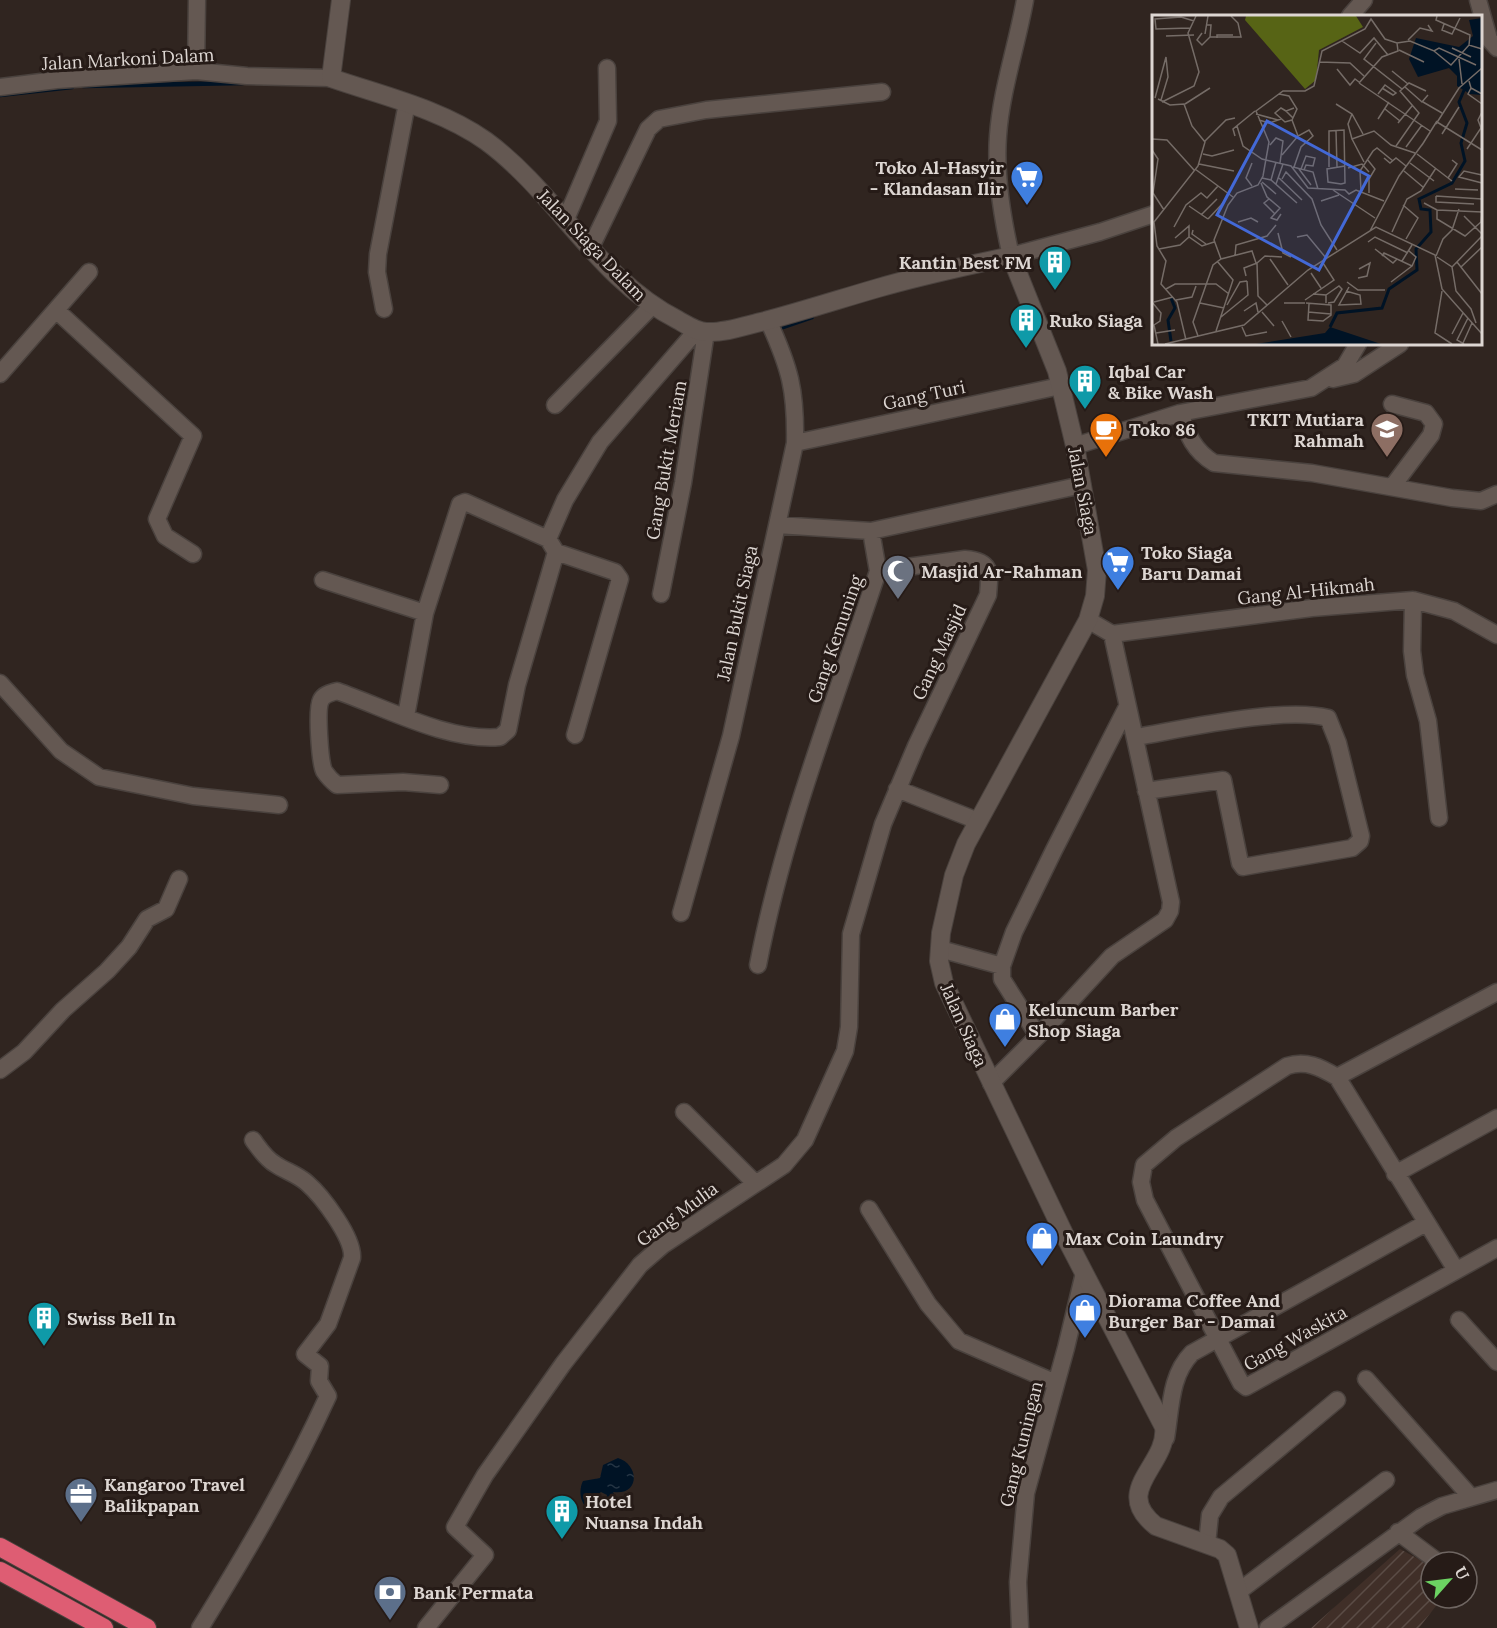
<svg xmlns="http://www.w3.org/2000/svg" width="1497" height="1628" font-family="Lora,serif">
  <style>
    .industrial { fill: url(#industrial-furrows) }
    .water { fill: url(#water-ripples) }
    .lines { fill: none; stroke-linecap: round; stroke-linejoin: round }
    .stream { stroke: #001325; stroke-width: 4.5 }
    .street-casing { stroke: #4a423e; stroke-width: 19 }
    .secondary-casing { stroke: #4a423e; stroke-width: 20 }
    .highway-casing { stroke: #4a423e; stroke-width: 20 }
    .street { stroke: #645852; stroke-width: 16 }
    .secondary { stroke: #645852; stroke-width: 18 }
    .highway { stroke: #de5d73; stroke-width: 18 }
    .labels { text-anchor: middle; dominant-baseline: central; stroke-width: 6; stroke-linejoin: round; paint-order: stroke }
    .street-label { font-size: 18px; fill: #ddd6d2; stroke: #261b17 }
    .poi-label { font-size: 18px; font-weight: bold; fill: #ddd6d2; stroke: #261b17; text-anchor: start }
    .inset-river { fill: none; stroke: #001325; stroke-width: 3 }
    .inset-road { fill: none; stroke: #756c67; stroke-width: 1.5 }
    .view { fill: #4369d7; fill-opacity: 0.15; stroke: #4369d7; stroke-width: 3 }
    .inset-edge { fill: none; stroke: #ddd6d2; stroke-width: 3 }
  </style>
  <defs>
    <pattern id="industrial-furrows" width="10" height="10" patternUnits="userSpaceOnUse" patternTransform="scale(1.5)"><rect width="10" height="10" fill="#402f28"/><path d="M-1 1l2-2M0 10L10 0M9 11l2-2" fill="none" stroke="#5b4c46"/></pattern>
    <pattern id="water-ripples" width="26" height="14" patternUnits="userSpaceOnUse" patternTransform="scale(1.5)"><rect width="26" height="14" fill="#001325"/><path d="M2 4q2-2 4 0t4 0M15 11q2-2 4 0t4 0" fill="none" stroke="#253544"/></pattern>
  </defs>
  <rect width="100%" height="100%" fill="#302520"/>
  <path class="industrial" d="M1400,1549L1431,1566V1598H1442L1419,1628H1311Z"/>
  <path class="water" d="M618,1458C640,1465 640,1496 613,1492L620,1504L616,1509L609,1507L605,1501L607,1495L601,1492L595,1497L598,1507L592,1511C580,1507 578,1490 583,1481L600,1478L603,1465Z"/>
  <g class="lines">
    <path class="stream" d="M83,86L243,83
      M0,95L72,87
      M777,329L812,317"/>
    <defs>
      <path id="street" d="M1025,0C1017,45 1001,91 998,136C995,176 1002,217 1011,256L1100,232L1154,214
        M1478,0L1489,39L1497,48
        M1350,16L1364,0
        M196,71L197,0
        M0,87L57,80L196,71L247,76L331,78
        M566,219L608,121L607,68
        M591,247L648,129L659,119L706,110L882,92
        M384,309L377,272L378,254L407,103
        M56,310L193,436L157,519L165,536L193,554
        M0,374L89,272
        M1333,379L1354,374L1400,344
        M1392,404L1426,413L1434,424L1431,435L1392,487
        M555,405L651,307
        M1180,413C1188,435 1193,450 1214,463L1312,473L1452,498L1481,501L1497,494
        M795,443L1060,386
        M1075,446L1180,413L1311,388L1345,366L1358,344
        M777,525L871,531L1082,485
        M556,552L615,572L620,579L575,735
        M323,580L425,613
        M661,594L683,483L706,332
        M1413,600L1412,651L1415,675L1428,721L1439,818
        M1112,634L1312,608L1413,600L1454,611L1497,635
        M0,683L61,751L99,777L193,796L279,805
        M406,716L425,613L460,504L465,502L548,539
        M1136,737C1183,729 1285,706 1328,718L1338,743L1361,836L1360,841L1352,848L1243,867L1240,863L1223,780L1146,791
        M440,785L403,782L337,785C332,781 328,777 324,771C320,762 316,709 321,700C324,694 331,693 337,691C386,708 449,742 500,737L508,730L517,685L556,552L548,539L565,500L600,442L697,330
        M897,789L978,821
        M681,913L731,736L795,443C796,390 790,368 768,320
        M940,949L1002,966
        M758,965C784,830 835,701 878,571L871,531
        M1038,1036L1002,979V966L1014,932L1054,850L1127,707
        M0,1070L24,1052L63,1010L107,971L129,947L147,919L166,909L179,879
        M1337,1077L1497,992
        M991,1083L1041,1033L1112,956L1165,920L1170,911L1171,902L1112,634L1088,620
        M684,1112L755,1183
        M1395,1174L1497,1118
        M869,1209L928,1304L959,1341L1056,1383
        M1456,1270L1337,1077C1320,1067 1306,1060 1287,1066L1176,1138L1144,1165L1141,1182L1145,1200L1241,1383L1246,1387L1497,1248
        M1459,1320L1497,1362
        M1366,1379L1471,1497
        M1166,1438C1171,1408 1170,1375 1192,1353L1426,1223
        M1398,1532L1438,1562
        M1207,1544L1210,1515L1221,1497L1337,1400
        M1238,1592L1386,1480
        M200,1628C247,1552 291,1477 328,1396L319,1381L320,1366L305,1354L328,1324L352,1258C354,1238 322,1196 307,1183C297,1174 285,1171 275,1164C265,1158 259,1148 253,1140
        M426,1628L485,1555L455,1527L485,1475L563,1364L640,1265L663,1245L784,1165L805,1140L845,1051L849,1027L851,934L883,824L916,746L988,595C990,572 992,561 965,559L878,571
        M1020,1628L1018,1582L1026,1493L1066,1348L1084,1273
        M1268,1628L1421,1517L1442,1506L1497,1490"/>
      <path id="secondary" d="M341,0L331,78C383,96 441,109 486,141C557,193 598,280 678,320C687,325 697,332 707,332C726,333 747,325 765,321C803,311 840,299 878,288C922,275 967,266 1011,256L1057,371L1075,446L1097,570L1095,596L1088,620L966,844L954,875L941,933L939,961L944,983L1067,1240L1164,1427C1169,1465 1110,1490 1156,1526L1220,1549L1227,1555L1249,1628"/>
      <path id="highway" d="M0,1547L147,1628
        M0,1571L104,1628"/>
    </defs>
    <use href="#street" class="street-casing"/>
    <use href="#secondary" class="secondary-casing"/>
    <use href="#highway" class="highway-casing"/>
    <use href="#street" class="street"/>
    <use href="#secondary" class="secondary"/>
    <use href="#highway" class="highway"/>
  </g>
  <defs>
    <symbol id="supermarket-pin" viewBox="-11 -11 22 30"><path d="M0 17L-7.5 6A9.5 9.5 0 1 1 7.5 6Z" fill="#3f7fe0" stroke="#261b17"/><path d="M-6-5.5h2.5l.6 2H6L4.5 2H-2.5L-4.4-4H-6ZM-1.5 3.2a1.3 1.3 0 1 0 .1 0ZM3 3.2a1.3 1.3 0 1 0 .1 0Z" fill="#fff"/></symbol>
    <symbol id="building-pin" viewBox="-11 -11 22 30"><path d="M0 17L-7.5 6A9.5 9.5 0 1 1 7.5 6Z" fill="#0f9aa8" stroke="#261b17"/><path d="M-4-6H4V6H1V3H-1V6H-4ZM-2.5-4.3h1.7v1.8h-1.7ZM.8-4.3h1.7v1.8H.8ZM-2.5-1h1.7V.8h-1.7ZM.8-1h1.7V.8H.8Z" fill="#fff"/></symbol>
    <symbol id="cafe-pin" viewBox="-11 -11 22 30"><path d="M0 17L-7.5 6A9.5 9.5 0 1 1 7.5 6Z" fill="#e8710a" stroke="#261b17"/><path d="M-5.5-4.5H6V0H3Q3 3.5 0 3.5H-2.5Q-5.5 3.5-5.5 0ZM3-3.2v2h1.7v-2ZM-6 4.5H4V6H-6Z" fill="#fff"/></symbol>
    <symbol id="school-pin" viewBox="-11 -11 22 30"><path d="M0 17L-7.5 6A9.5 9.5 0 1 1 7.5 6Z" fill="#8d6e63" stroke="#261b17"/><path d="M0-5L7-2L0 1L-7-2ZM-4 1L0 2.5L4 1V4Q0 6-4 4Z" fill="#fff"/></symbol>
    <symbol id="mosque-pin" viewBox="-11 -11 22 30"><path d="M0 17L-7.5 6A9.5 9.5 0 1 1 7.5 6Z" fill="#6b7280" stroke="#261b17"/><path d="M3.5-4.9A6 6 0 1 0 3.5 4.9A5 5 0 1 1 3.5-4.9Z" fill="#fff"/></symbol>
    <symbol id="shop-pin" viewBox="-11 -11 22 30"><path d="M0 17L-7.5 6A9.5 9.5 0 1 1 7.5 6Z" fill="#3f7fe0" stroke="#261b17"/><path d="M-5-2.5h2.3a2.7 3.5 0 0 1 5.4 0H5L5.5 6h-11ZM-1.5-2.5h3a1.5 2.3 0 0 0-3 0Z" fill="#fff"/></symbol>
    <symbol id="office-pin" viewBox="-11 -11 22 30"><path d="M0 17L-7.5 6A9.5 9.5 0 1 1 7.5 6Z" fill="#5c6f8a" stroke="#261b17"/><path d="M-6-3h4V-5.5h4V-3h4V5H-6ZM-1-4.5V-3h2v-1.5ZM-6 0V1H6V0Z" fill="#fff"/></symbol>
    <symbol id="bank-pin" viewBox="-11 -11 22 30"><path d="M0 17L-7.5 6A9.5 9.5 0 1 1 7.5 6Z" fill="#5c6f8a" stroke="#261b17"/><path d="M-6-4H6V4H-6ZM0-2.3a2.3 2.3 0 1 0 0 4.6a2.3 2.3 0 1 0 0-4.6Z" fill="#fff"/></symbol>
  </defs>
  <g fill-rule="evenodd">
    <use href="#supermarket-pin" x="1008" y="158" width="38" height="52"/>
    <use href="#building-pin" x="1036" y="243" width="38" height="52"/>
    <use href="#building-pin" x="1007" y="301" width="38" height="52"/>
    <use href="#building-pin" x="1066" y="362" width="38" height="52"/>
    <use href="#cafe-pin" x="1087" y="410" width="38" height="52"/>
    <use href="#school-pin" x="1368" y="410" width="38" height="52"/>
    <use href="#supermarket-pin" x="1099" y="543" width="38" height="52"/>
    <use href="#mosque-pin" x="879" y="552" width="38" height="52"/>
    <use href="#shop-pin" x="986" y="1000" width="38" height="52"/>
    <use href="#shop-pin" x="1023" y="1219" width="38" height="52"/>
    <use href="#shop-pin" x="1066" y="1291" width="38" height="52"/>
    <use href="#building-pin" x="25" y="1299" width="38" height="52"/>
    <use href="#office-pin" x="62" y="1475" width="38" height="52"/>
    <use href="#building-pin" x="543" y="1492" width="38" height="52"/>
    <use href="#bank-pin" x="371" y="1573" width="38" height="52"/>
  </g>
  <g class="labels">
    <g class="street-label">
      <text transform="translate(128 59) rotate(-3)">Jalan Markoni Dalam</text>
      <text transform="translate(592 245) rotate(46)">Jalan Siaga Dalam</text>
      <text transform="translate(924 395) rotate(-12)">Gang Turi</text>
      <text transform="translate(666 460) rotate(-80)">Gang Bukit Meriam</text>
      <text transform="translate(1083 491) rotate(79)">Jalan Siaga</text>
      <text transform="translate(1306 591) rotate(-6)">Gang Al-Hikmah</text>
      <text transform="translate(737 613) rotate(-78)">Jalan Bukit Siaga</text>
      <text transform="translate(835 639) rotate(-71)">Gang Kemuning</text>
      <text transform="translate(939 652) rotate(-65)">Gang Masjid</text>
      <text transform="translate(964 1025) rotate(66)">Jalan Siaga</text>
      <text transform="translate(677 1214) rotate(-36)">Gang Mulia</text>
      <text transform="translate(1295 1338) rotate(-29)">Gang Waskita</text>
      <text transform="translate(1021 1444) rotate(-76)">Gang Kuningan</text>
    </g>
    <g class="poi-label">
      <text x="1004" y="167" text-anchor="end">Toko Al-Hasyir<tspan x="1004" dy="21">- Klandasan Ilir</tspan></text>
      <text x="1032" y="262" text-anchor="end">Kantin Best FM</text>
      <text x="1049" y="320">Ruko Siaga</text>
      <text x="1108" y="371">Iqbal Car<tspan x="1108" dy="21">&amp; Bike Wash</tspan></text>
      <text x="1364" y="419" text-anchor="end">TKIT Mutiara<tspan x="1364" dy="21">Rahmah</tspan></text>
      <text x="1129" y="429">Toko 86</text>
      <text x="1141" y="552">Toko Siaga<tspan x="1141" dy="21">Baru Damai</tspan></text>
      <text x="921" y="571">Masjid Ar-Rahman</text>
      <text x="1028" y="1009">Keluncum Barber<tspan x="1028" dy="21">Shop Siaga</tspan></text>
      <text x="1065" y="1238">Max Coin Laundry</text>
      <text x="1108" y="1300">Diorama Coffee And<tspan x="1108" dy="21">Burger Bar - Damai</tspan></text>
      <text x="67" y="1318">Swiss Bell In</text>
      <text x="104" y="1484">Kangaroo Travel<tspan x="104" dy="21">Balikpapan</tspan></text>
      <text x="585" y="1501">Hotel<tspan x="585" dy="21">Nuansa Indah</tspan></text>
      <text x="413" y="1592">Bank Permata</text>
    </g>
  </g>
  <g transform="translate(1152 15)">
    <rect width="330" height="330" fill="#302520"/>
    <path d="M94,1H204L211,12L167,35L164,65L153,74L93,5Z" fill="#576415"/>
    <path d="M330,3V80L318,79L305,71V61L297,53L266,62L257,44L264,23L307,32L321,21L317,5ZM178,312L229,329H104L173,318Z" fill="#001325"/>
    <path class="inset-river" d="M178,312L185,298L230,293L237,274L265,255L264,234L279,217L278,195L269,194L267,184L300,168L313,146L309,128L315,108L307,87L313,73M19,326L16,305L23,293L19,283"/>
    <path class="inset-road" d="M285,1L284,5L318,20L317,30M292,9L290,15L300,19L308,3M38,13L4,14L3,4L29,2L42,6M50,18L45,25L50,30L58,22L59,10H55M53,19L56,1M14,21L42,20M58,22H89L86,8L79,1M65,23V20H81M256,25L268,13L280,16L276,10M190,26L208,38L222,23L236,40M224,28L212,44L250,74M300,33L319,42M247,35L272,47M282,36L299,50L317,30L330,34M307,44L310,69M167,47L198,48L212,61M185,54L198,70L203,64L207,67M240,56L256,69M317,66L319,73L330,79M207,68L278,116M207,68L230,42L246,36L245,28M253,72L270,87L276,80M319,73L316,79L330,89M127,79L137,81L145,94L140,105M226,79L233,70L244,78L241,80L230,73M3,83L14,42L16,62L9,85M6,84L18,90L32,89L40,111L53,127L46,151L2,207L5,231L14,246L9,269L25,287L34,325M10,87L42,71L47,57L36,18L44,1M271,87L290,98M33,89L58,73M184,89L200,99L211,119M233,94L248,106M134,96L129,93L123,98L133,107L140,105L146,121M104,99L126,105M200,99L196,109L200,124L222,116L239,130L263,138M141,103L134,96L142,93M226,104L237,87M107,105L117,108L129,104M285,107L330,135M246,108L260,91M284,109L307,73L330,53M85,111L91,131L110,144L139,151L156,173L193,175L197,179L204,175L232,186M184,116L185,152M290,119L307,92M83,121L81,114L103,96M0,124L15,125L42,155M200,124L212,147M53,126L74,105L83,103M118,130L124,123L131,126L128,148M270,130L285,106M244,131L267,98L248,76L257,68L274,76M254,132L270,110M315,134L329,113L326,105L330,97M0,135L6,144L1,178L12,195M51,139L60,141L82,135M265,139L300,166M130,140L146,121L157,115L161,121L149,132L142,152M232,143L238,148L244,143L254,151M215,144L223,154L217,164V178M258,148L282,166M47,149L82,156M141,152L161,157L166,174M177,152V116L192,115L193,168L189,169M196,153L210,149L217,157M43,154L81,182M147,154L159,170M149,154L154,141L163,143L161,151L154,150L152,155M252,156L271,172M330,160L312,156L307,162L330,168M110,163L119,165L145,188M127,163L150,185M296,163L305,149L300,145M130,164L134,157L160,184L169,210L185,235M119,165L124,147M110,167L124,179M109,168L115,182L128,193L119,203L125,205L129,199M124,169L131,149M189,169L176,167L175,154L193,151M100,171L94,163L100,148M303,174L326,175M181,175L223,203M209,176L208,156L221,136L225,133L241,146M284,181L330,184M284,181V187L322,189M117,184L112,188L123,199M169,186L187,180M272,188L285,195L330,197M251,190L266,203L254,224M37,191L56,204M285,195V204L313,221L329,207L330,198M49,200L65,184M312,201L330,219M56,204L71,188M86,207L99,203L106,207M22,212L34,190L49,178L55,183L66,171M41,215L40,219L54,229M218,216L247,161L272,127M240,217L255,184L269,176L284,153M126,218L131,238L139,242M145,222L155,220L174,243M23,223L37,211V223M216,227L223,222L256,238M7,234L28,230L37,222L50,231L62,227M223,234L241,248L245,244M257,236L264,242L260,251M83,241L84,230L115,221L124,210M230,241L232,238L260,251L239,267M284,241L291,224L300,215L307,194M285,242L300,252L304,276L319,294L324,308M69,244L62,225L76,190L85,178L106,170L111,161L117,127L104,96L131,76H153L162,71L170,36L213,14L219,4L233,24L245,28L258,26L282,36L287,33L324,50M118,244L136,270M250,246L260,230M305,247L330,279M300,252L330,221M309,252L330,232M159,258L169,273M94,261L92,253L105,248M206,263L215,261L218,248L207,254M195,267L206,275H233M14,274L23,269H64L77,279M194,276L208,280L209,289L187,290L197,272M290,276L283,318L300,329M161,279L174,280V288M174,280L187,271L190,274L182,287L176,288M24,285L40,282L44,271M153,285L182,265L171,248M0,287L9,298L8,306L2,310L6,329M2,287L21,282M48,288L72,293M132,288H153M154,288L179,290V300L171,306L156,305L157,289M75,290L88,267L95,266M115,290L106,281L105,248L113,241L130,242M92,296L104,288L106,297M110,297L122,311M156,297L179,299M69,302L96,280L95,266M130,306L139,322M90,312L94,321L115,317M64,316L81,265L65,246M4,318L23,315M300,319L311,298M46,321L41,307L61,250L69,244L100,236L104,248M311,328L320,308M13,329L92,310L156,255L224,212L283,240L290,274L330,319M312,329L305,325L316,303"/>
    <path class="view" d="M115,106L217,161L167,255L65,200Z"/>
    <rect width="330" height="330" class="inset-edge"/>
  </g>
  <g transform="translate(1449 1580) rotate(62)"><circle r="28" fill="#261b17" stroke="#6f6662" stroke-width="1.5"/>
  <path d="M0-4.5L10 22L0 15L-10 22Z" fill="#6cd362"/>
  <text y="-9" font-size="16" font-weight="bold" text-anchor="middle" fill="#ddd6d2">U</text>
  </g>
</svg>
